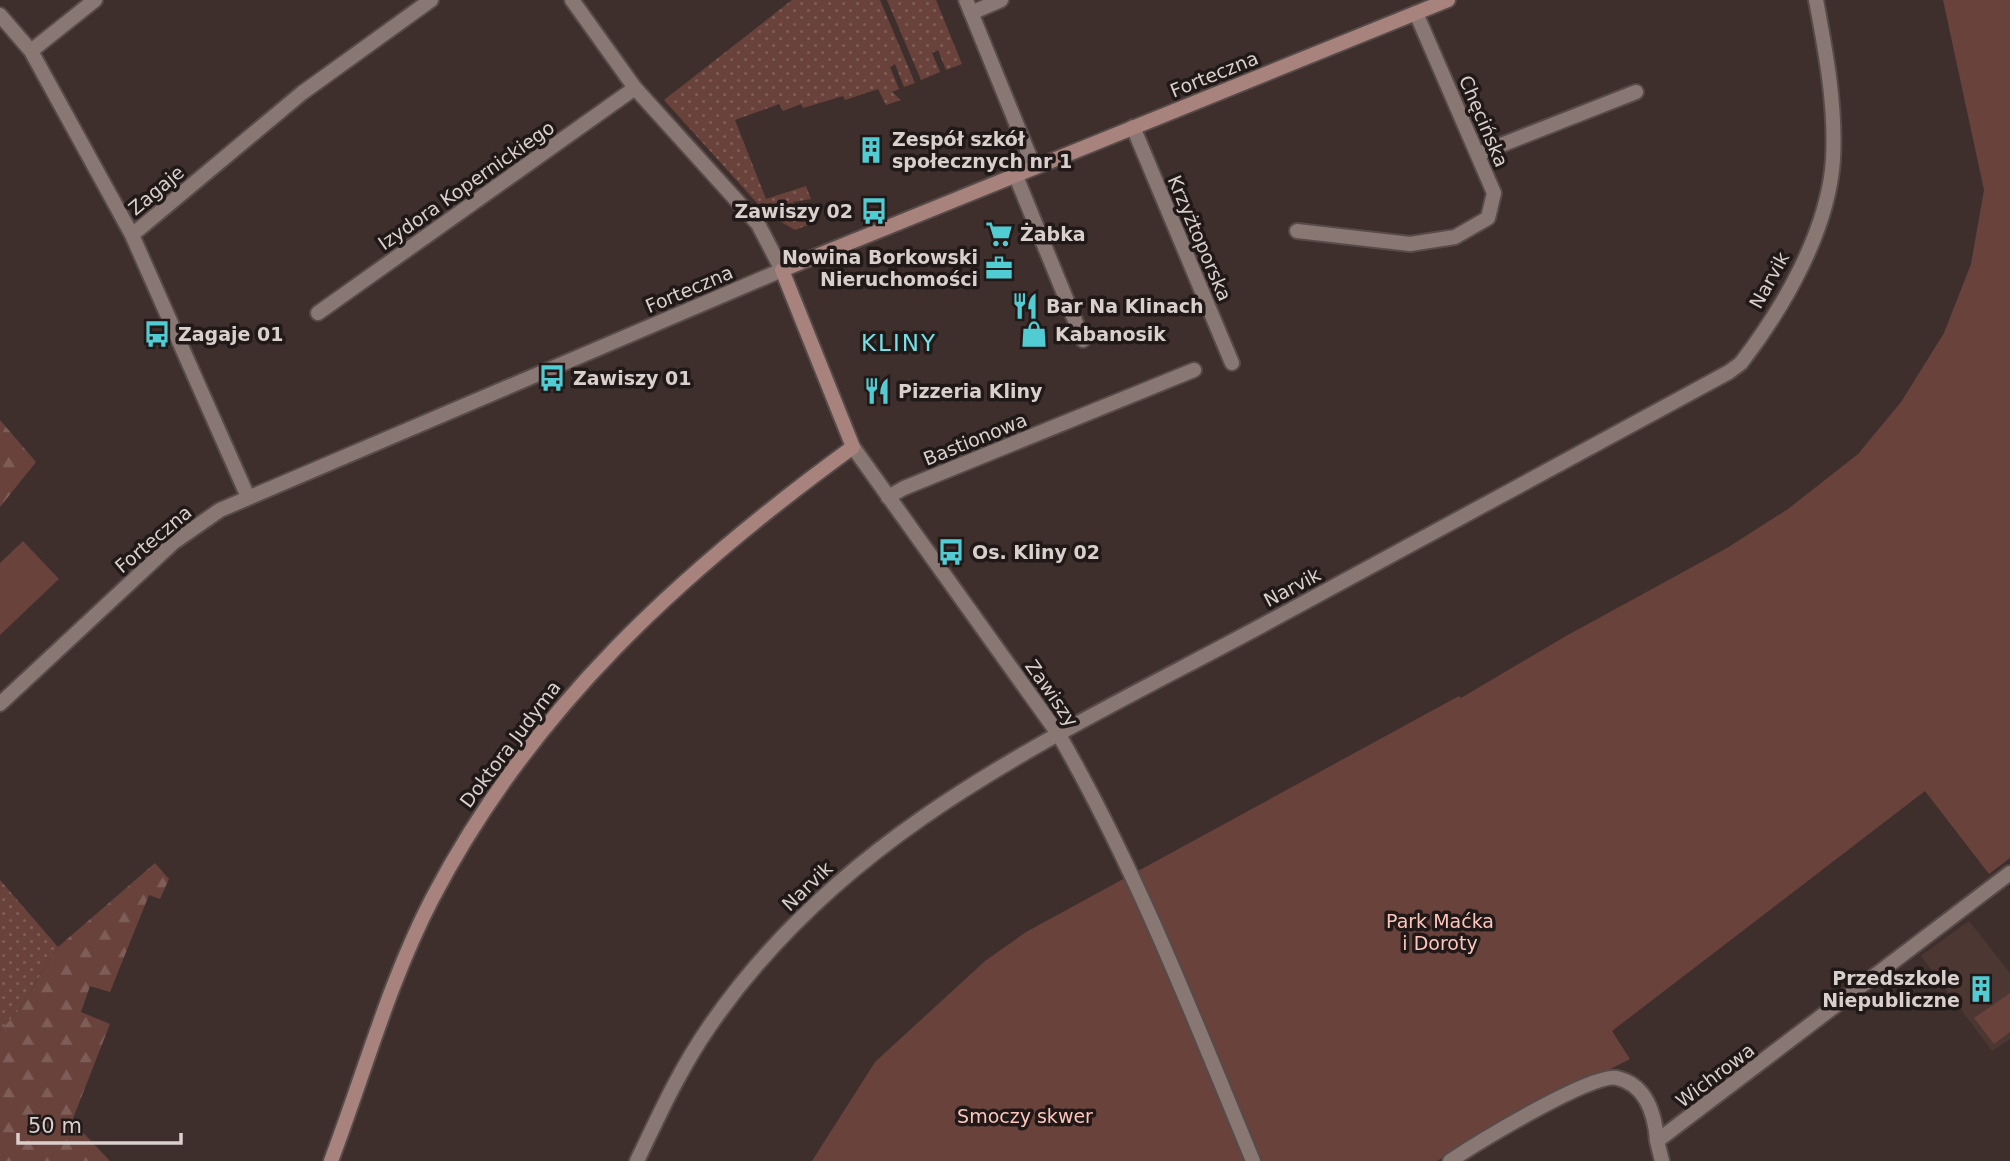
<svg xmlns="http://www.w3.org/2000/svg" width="2010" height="1161" font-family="'DejaVu Sans',sans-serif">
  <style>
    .built { fill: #4d3733 }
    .grass { fill: url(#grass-dots) }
    .forest { fill: url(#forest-firs) }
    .park { fill: #69423c }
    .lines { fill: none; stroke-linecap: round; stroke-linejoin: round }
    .street-casing { stroke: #574b49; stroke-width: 18 }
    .secondary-casing { stroke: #574b49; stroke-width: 18 }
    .street { stroke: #897774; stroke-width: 14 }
    .secondary { stroke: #a8827c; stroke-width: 14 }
    .labels { text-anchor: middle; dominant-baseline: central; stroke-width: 7; stroke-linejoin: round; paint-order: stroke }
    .street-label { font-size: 19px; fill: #d9cfcd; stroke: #201918 }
    .poi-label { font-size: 19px; font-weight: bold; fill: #d9cfcd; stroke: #201918; text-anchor: start }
    .park-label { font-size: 19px; fill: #fdc5bb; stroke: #201918 }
    .quarter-label { font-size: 23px; letter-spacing: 2px; fill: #75e1e7; stroke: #201918 }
  </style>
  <defs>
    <pattern id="grass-dots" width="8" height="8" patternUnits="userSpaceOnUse" patternTransform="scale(1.75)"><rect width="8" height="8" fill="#69423c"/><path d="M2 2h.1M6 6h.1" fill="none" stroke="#7e5c57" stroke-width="1.8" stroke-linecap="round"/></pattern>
    <pattern id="forest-firs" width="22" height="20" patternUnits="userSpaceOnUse" patternTransform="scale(1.75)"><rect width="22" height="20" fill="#69423c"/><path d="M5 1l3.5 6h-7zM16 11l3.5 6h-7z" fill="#7e5c57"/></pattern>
  </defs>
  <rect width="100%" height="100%" fill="#3e2f2d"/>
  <path class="built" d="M1969,921L2010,973V1039L1992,1051L1921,956Z"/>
  <path class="grass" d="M792,0H880L915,83L904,87L895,64L890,67L899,89L892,92L901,100L886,105L878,89L845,100L843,96L803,108L801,104L783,111L779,104L735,120L766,199L806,186L811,199L793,202L799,217L816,214L818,221L795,230L766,213L664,100Z
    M887,0H936L962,64L946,70L938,50L932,53L940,72L921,80Z
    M0,880L58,947L18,1011L0,1031Z"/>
  <path class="forest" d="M0,420L36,462L0,507Z
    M155,863L169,879L160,899L149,895L110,992L90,986L81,1012L110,1024L72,1121L110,1161H0V1031L18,1011L58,947Z"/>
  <path class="park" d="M1943,0H2010V858L1989,874L1925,791L1612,1031L1630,1059L1480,1135L1437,1161H812L875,1062L985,961L1026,932L1459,696L1461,698L1566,636L1727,548L1788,509L1858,454L1901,402L1944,333L1971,264L1984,190Z
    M23,541L59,579L0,635V563Z
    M2010,993V1032L1994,1044L1974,1018Z"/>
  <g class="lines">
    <defs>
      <path id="street" d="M966,0L1034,167
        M971,13L1001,0
        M0,15L31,51L132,235L248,497
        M31,51L95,0
        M1133,127L1232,363
        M1478,154L1636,92
        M1015,174L1083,340
        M1297,231L1410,244L1455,237L1488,218L1494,193L1416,13
        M132,235L302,93L431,0
        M318,313L635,88
        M853,447L1059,735C1137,871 1193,1016 1253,1161
        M888,497L904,488L1194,370
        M0,704L174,542L220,510L782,270L758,224L635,88L572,0
        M1657,1141L1662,1161
        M637,1161C659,1115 680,1069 709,1027C846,827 1055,737 1261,626C1417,542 1573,457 1729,372L1741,363C1784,307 1828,231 1833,160C1836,106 1826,53 1816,0
        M1450,1161C1474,1145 1594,1071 1617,1078C1647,1085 1655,1115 1657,1141L2010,873"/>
      <path id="secondary" d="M331,1161C364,1074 389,982 432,899C531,709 681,572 853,447L782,270L1448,0"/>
    </defs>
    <use href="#street" class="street-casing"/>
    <use href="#secondary" class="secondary-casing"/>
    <use href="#street" class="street"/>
    <use href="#secondary" class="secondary"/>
  </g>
  <defs>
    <symbol id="building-bare" viewBox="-9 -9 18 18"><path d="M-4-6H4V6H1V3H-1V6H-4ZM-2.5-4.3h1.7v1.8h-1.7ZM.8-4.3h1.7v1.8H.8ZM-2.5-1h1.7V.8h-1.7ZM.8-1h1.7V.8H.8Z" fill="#51ccd3" stroke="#201918" stroke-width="2.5" paint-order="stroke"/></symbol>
    <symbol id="bus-bare" viewBox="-9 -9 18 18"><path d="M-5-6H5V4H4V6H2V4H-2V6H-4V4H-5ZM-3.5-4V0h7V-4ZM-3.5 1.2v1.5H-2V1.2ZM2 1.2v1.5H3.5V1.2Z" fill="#51ccd3" stroke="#201918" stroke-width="2.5" paint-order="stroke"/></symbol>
    <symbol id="supermarket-bare" viewBox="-9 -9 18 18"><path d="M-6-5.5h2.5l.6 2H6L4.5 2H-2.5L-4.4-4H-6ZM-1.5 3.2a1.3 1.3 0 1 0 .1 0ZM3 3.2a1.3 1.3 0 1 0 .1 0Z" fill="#51ccd3" stroke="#201918" stroke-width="2.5" paint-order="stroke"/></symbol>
    <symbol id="office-bare" viewBox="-9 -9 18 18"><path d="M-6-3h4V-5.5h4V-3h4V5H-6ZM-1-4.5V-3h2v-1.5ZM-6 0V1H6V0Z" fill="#51ccd3" stroke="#201918" stroke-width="2.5" paint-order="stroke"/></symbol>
    <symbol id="restaurant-bare" viewBox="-9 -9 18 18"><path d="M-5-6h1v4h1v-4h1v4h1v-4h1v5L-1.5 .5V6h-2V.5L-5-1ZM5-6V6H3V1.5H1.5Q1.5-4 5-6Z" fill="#51ccd3" stroke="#201918" stroke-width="2.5" paint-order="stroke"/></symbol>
    <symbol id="shop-bare" viewBox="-9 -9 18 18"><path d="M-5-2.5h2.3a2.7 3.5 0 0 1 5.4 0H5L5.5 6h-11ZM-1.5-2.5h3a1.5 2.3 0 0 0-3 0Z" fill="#51ccd3" stroke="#201918" stroke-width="2.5" paint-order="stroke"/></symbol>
  </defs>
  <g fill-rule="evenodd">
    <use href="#building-bare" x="852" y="131" width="38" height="38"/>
    <use href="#bus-bare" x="855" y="192" width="38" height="38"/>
    <use href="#supermarket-bare" x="980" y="215" width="38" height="38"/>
    <use href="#office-bare" x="980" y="249" width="38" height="38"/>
    <use href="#restaurant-bare" x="1006" y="287" width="38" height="38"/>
    <use href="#bus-bare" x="138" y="315" width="38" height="38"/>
    <use href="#shop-bare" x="1015" y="315" width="38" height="38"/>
    <use href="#bus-bare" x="533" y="359" width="38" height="38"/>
    <use href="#restaurant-bare" x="858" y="372" width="38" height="38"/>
    <use href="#bus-bare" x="932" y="533" width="38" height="38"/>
    <use href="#building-bare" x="1962" y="970" width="38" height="38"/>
  </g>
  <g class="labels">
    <g class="street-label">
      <text transform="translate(1214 74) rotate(-22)">Forteczna</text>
      <text transform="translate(1484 121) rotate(67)">Chęcińska</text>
      <text transform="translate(466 185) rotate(-35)">Izydora Kopernickiego</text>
      <text transform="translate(156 190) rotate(-40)">Zagaje</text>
      <text transform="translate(1200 238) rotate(67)">Krzyżtoporska</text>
      <text transform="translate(1769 280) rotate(-61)">Narvik</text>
      <text transform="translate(689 289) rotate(-23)">Forteczna</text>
      <text transform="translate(975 439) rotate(-22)">Bastionowa</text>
      <text transform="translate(153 539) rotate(-40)">Forteczna</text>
      <text transform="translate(1292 587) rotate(-28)">Narvik</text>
      <text transform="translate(1052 693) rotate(55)">Zawiszy</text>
      <text transform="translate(510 744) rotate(-53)">Doktora Judyma</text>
      <text transform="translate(807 886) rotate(-44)">Narvik</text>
      <text transform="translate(1715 1075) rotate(-37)">Wichrowa</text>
    </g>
    <g class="poi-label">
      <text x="892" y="139">Zespół szkół<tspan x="892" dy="22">społecznych nr 1</tspan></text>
      <text x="853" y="211" text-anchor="end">Zawiszy 02</text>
      <text x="1020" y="234">Żabka</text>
      <text x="978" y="257" text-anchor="end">Nowina Borkowski<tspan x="978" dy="22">Nieruchomości</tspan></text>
      <text x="1046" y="306">Bar Na Klinach</text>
      <text x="178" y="334">Zagaje 01</text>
      <text x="1055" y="334">Kabanosik</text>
      <text x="573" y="378">Zawiszy 01</text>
      <text x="898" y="391">Pizzeria Kliny</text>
      <text x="972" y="552">Os. Kliny 02</text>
      <text x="1960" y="978" text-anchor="end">Przedszkole<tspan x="1960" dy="22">Niepubliczne</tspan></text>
    </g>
    <g class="park-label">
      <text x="1440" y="921">Park Maćka<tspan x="1440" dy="22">i Doroty</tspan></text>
      <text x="1025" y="1116">Smoczy skwer</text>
    </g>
    <g class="quarter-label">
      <text x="899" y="343">KLINY</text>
    </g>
  </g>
  <path d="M18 1133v10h163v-10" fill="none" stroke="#d9cfcd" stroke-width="3.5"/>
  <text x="28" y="1133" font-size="21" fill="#d9cfcd" stroke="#201918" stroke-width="5" paint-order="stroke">50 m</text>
</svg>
